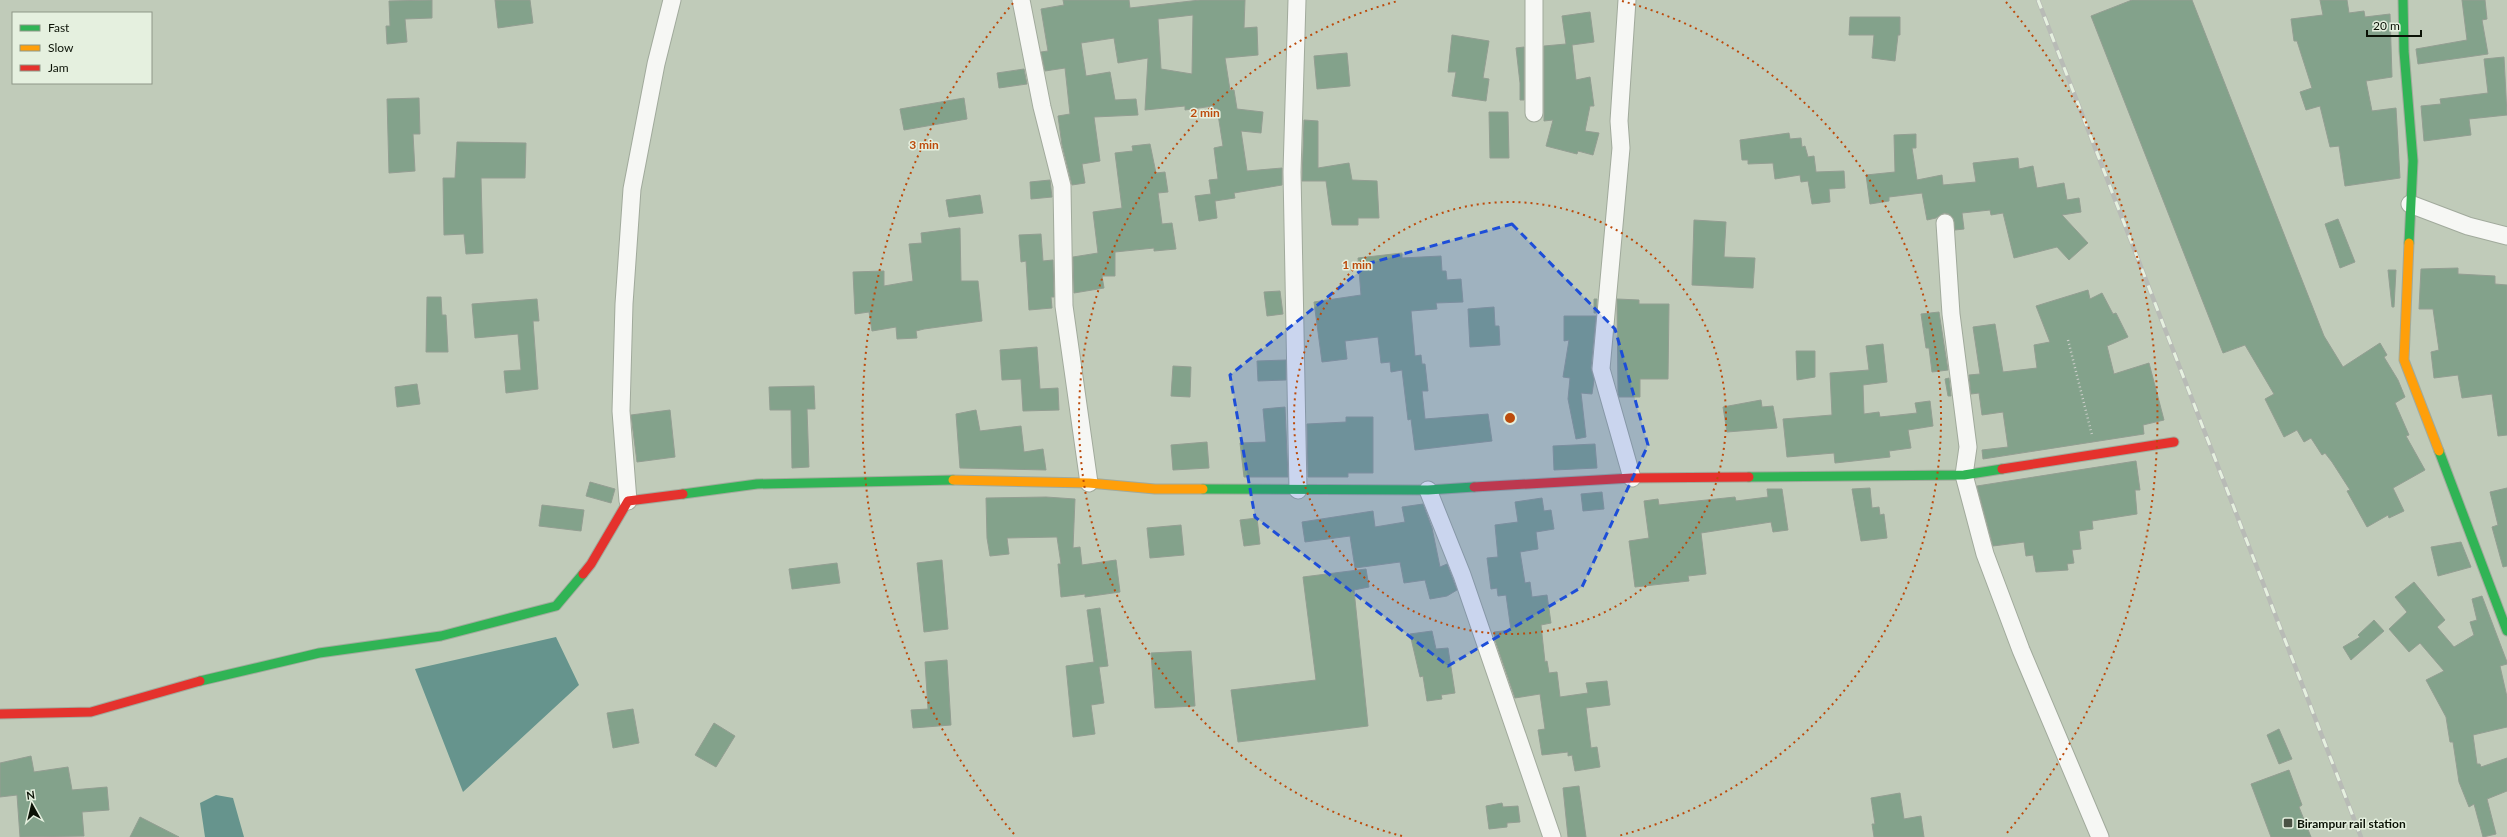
<svg xmlns="http://www.w3.org/2000/svg" width="2507" height="837" font-family="Lato,sans-serif">
  <style>
    .water { fill: #66948d }
    .building { fill: #83a28b; stroke: #939e92; fill-rule: evenodd }
    .lines { fill: none; stroke-linecap: round; stroke-linejoin: round }
    .street-casing { stroke: #a1aa9c; stroke-width: 19 }
    .fast-casing { stroke: #a1aa9c; stroke-width: 11 }
    .slow-casing { stroke: #a1aa9c; stroke-width: 11 }
    .jam-casing { stroke: #a1aa9c; stroke-width: 11 }
    .path { stroke: #cbcec9; stroke-width: 2.5; stroke-dasharray: 1 3; stroke-linecap: butt }
    .street { stroke: #f6f7f4; stroke-width: 17 }
    .fast { stroke: #30b455; stroke-width: 9 }
    .slow { stroke: #ff9f0a; stroke-width: 9 }
    .jam { stroke: #e5322d; stroke-width: 9 }
    .rail-casing { stroke: #b8bbb6; stroke-width: 4.5 }
    .rail { stroke: #e5f0df; stroke-width: 3; stroke-dasharray: 9; stroke-linecap: butt }
    .marked { fill: #1d4ed8; fill-opacity: 0.2; stroke: #1d4ed8; stroke-width: 3; stroke-dasharray: 8 5; stroke-linejoin: round }
    .ring { fill: none; stroke: #bc4b0b; stroke-width: 2; stroke-dasharray: 2 4 }
    .poi-dot { fill: #4a5345; stroke: #e5f0df; stroke-width: 1.5 }
    .labels { text-anchor: middle; dominant-baseline: central; stroke-width: 3; stroke-linejoin: round; paint-order: stroke }
    .poi-label { font-size: 12px; font-weight: bold; fill: #0b1206; stroke: #e5f0df; text-anchor: start }
    .centre { fill: #bc4b0b; stroke: #e5f0df; stroke-width: 2 }
    .ring-label { font-size: 12px; text-anchor: middle; font-weight: bold; fill: #bc4b0b; stroke: #e5f0df; stroke-width: 3; stroke-linejoin: round; paint-order: stroke }
  </style>
  <rect width="100%" height="100%" fill="#c0cbb9"/>
  <path class="water" d="M556,637L579,685L463,792L415,669Z
    M216,795L233,798L244,837H205L200,803Z"/>
  <path class="building" d="M432,0V18L405,19L407,42L387,44L386,26H390L389,1Z
    M495,0H530L533,23L498,28Z
    M1063,0H1129L1130,8L1200,0H1245L1244,28L1257,27L1258,55L1225,58L1230,90H1234L1237,109L1263,112L1261,133L1241,131L1247,171L1282,168V185L1234,193L1235,198L1215,201L1217,218L1199,221L1195,196L1211,194L1209,180L1218,179L1214,148L1223,146L1217,108L1213,109V106L1185,110V106L1145,110L1148,58L1118,63L1114,38L1081,43L1086,76L1110,72L1115,100L1136,99L1138,115L1094,117L1100,161L1082,164L1085,183L1072,185L1062,145L1058,116L1070,114L1065,68L1045,71L1041,52L1048,51L1041,9L1064,5ZM1193,15L1192,74L1161,69L1158,19Z
    M2132,0H2192L2324,336L2343,367L2380,343L2387,355L2384,357L2398,380L2405,397L2395,403L2409,435L2406,436L2425,470L2393,488L2404,511L2389,518L2388,515L2367,527L2347,491L2350,490L2332,462L2325,453L2322,455L2311,438L2304,442L2297,430L2284,437L2265,399L2274,394L2245,345L2223,353L2091,16Z
    M2320,0H2347L2349,13L2364,11L2365,17L2390,14L2392,77L2366,81L2372,111L2396,108L2400,178L2345,186L2339,146L2330,147L2320,106L2306,110L2300,92L2312,88L2297,41H2294L2291,19L2323,15Z
    M2462,0H2485L2487,19L2482,20L2488,54L2418,64L2416,49L2467,40Z
    M1590,12L1594,42L1572,45L1576,80L1590,77L1594,106H1590L1585,131L1599,133L1593,155L1578,151L1577,154L1546,146L1553,120L1544,121V46L1566,44L1562,16Z
    M1850,17H1900V35H1898L1895,61L1872,58L1874,35H1849Z
    M1452,35L1489,41L1483,78L1489,79L1486,101L1452,96L1456,72H1448Z
    M1524,47V100H1520V83L1516,48Z
    M1347,53L1350,86L1317,89L1314,56Z
    M2504,57L2507,115L2469,119L2471,135L2424,141L2421,106L2441,104L2440,99L2488,93L2484,59Z
    M1024,69L1027,84L999,88L997,73Z
    M419,98L420,134H413L415,171L389,173L387,99Z
    M964,98L967,119L904,130L900,109Z
    M1489,112H1508L1509,158H1490Z
    M1304,120L1318,121V168L1349,163L1352,180L1377,181L1379,218H1358V225H1332L1326,181H1302Z
    M1789,133L1790,139L1801,138L1802,147L1805,146L1808,157L1814,156L1816,172L1844,171L1845,188L1829,189L1830,202L1812,204L1808,181L1801,182L1800,175L1775,179L1773,163L1748,164V160H1742L1740,140Z
    M1916,134V148H1912L1917,180L1942,175L1943,185L1976,182L1973,163L2018,158L2019,169L2033,166L2037,188L2064,183L2067,200L2079,198L2081,212L2062,215L2088,243L2069,260L2057,247L2014,258L2003,213L1991,215L1990,210L1962,213L1964,229L1955,230L1953,218L1949,214L1944,213L1936,218L1927,220L1922,193L1889,197V201L1870,204L1866,175L1895,172L1894,135Z
    M457,142L526,143L525,178H481L483,253L466,254L464,234L444,235L443,178H455Z
    M1150,144L1156,173L1165,172L1168,192L1158,193L1162,224L1172,223L1176,249L1154,251V248L1115,252V276H1102L1104,288L1074,293L1073,257L1098,253L1093,212L1122,208L1115,153L1133,151L1132,146Z
    M1050,180L1052,197L1031,199L1030,182Z
    M980,195L983,213L949,217L946,200Z
    M2338,219L2355,262L2340,268L2325,224Z
    M1694,220L1726,222L1724,257L1755,258L1753,288L1692,285Z
    M960,228L961,281H978L982,321L924,329L916,331L917,338L897,339L896,327L872,331L869,312L855,314L853,272L884,271V286L913,281L909,244L922,243L921,233Z
    M1041,234L1043,261L1053,260L1054,297H1051L1052,308L1029,310L1026,261L1021,262L1019,235Z
    M1402,253V258L1441,256L1442,271H1446L1447,280L1461,279L1463,302L1436,303L1437,309L1411,311L1415,356L1421,355L1422,364H1425L1428,391H1422L1425,419L1488,414L1492,441L1415,450L1411,419L1408,420L1402,370L1391,372L1390,362L1381,363L1378,337L1345,341L1347,359L1322,362L1314,302L1361,295L1358,258Z
    M2458,268V274L2495,276V284L2507,285V435L2498,436L2492,394L2462,398L2458,375L2434,378L2431,352L2439,350L2433,309H2419L2421,269Z
    M2388,270H2396L2394,307H2392Z
    M2088,290L2090,299L2102,293L2113,314L2116,313L2128,337L2107,346L2114,374L2149,363L2164,420L2143,425L2144,434L1983,459L1982,450L2008,447L2003,412L1982,415L1979,393L1971,394L1969,375L1980,374L1973,327L1995,324L2003,372L2037,368L2034,345L2050,342L2036,306Z
    M1280,291L1283,314L1267,316L1264,292Z
    M427,297H441L442,315H446L448,352H426Z
    M537,299L539,321H533L538,389L506,393L504,371L521,370L518,334L475,338L472,304Z
    M1594,299H1597L1596,313H1594Z
    M1617,299L1639,300V304H1669L1668,379H1640V397H1619L1618,392Z
    M1494,307L1495,326H1499L1500,345L1470,347L1468,309Z
    M1939,312L1948,370L1932,372L1929,348H1926L1921,314Z
    M1564,316H1596L1591,368L1594,380L1592,394L1581,393L1586,437L1576,439L1568,399L1570,378L1563,377L1569,340L1564,341Z
    M1883,344L1887,382L1863,385L1864,414L1879,412L1880,417L1917,413L1915,403L1930,401L1933,426L1908,430L1911,448L1889,451L1890,457L1835,463L1834,453L1787,457L1783,419L1832,415L1830,373L1869,370L1866,346Z
    M1037,347L1040,389L1058,388L1059,410L1023,411L1021,379L1002,380L1000,350Z
    M1796,351H1815V377L1797,380Z
    M1286,360V380L1258,381L1257,361Z
    M1173,366L1191,367L1190,397L1171,396Z
    M1949,378L1951,396H1948L1945,379Z
    M417,384L420,404L397,407L395,387Z
    M814,386L815,409H807L809,467L792,468L791,410H770L769,387Z
    M1761,400L1762,407L1773,406L1777,428L1727,432L1723,407Z
    M1285,407L1288,477H1244L1240,443L1266,442L1263,409Z
    M670,410L675,457L637,462L631,415Z
    M976,410L980,431L1021,426L1024,452L1043,449L1046,470L960,468L956,414Z
    M1346,417H1373V473H1348V477H1308L1307,424L1346,422Z
    M1207,442L1209,468L1173,470L1171,445Z
    M1595,444L1597,468L1554,470L1553,446Z
    M2136,461L2140,490H2135L2137,514L2092,521L2093,529L2079,531L2081,549L2072,550L2074,563L2067,564L2068,570L2036,572L2033,555L2026,556L2024,542L1993,546L1977,486Z
    M590,482L615,489L611,503L586,496Z
    M1870,488L1872,508L1879,507L1880,515L1884,514L1887,538L1861,541L1852,489Z
    M2507,488V566L2503,567L2492,527L2498,525L2490,492Z
    M1767,489H1782L1788,530L1773,532L1771,522L1701,533L1706,574L1688,576L1689,581L1635,587L1629,541L1649,538L1644,501L1658,499L1659,505L1735,497L1736,501L1768,497Z
    M1602,492L1604,509L1583,511L1581,494Z
    M1046,497L1075,499L1073,548L1080,547L1082,565L1116,560L1120,592L1085,597V594L1061,597L1058,564H1061L1057,537L1007,538L1009,554L990,556L987,538L986,498Z
    M1542,498L1544,511L1551,510L1554,529L1536,532L1538,549L1520,552L1525,583L1530,582L1532,597L1547,595L1551,623L1541,625L1545,662L1547,661L1549,673L1557,672L1560,697L1588,693L1586,683L1607,681L1610,705L1586,708L1591,748L1597,747L1600,767L1575,771L1572,755L1568,756V752L1542,755L1538,730L1545,729L1540,694L1515,698L1495,640L1494,632L1511,630L1506,595L1498,596L1497,588L1491,589L1487,558L1498,557L1495,525L1518,522L1515,502Z
    M1423,504L1432,528L1440,567L1447,564L1457,590L1447,596L1430,599L1425,580L1404,583L1400,562L1355,568L1350,536L1305,542L1302,522L1373,511L1375,527L1405,522L1402,507Z
    M542,505L584,510L581,531L539,526Z
    M1257,518L1260,544L1244,546L1240,520Z
    M1181,525L1184,555L1150,558L1147,528Z
    M2461,542L2471,567L2438,576L2431,547Z
    M942,560L948,629L924,632L917,563Z
    M837,563L840,583L792,589L789,569Z
    M1366,569L1369,587L1354,590L1368,726L1238,742L1231,690L1316,680L1303,577Z
    M2414,582L2445,620L2437,627L2454,647L2474,635L2470,622L2477,620L2472,599L2482,596L2507,662V664L2500,666L2507,697V727L2473,735L2477,764H2480L2481,767L2507,758V791L2487,799L2496,834L2483,837L2474,804L2469,807L2459,782L2453,742H2450L2446,717L2426,680L2444,671L2420,643L2409,652L2389,629L2407,612L2395,597Z
    M1100,608L1108,666L1099,667L1104,703L1091,705L1095,734L1073,737L1066,666L1094,662L1087,610Z
    M2374,620L2384,631L2351,660L2343,647L2360,637L2358,635Z
    M1432,631L1436,649L1448,648L1455,693L1441,695L1442,699L1427,701L1423,676L1420,677L1410,634Z
    M1191,651L1195,706L1155,708L1151,653Z
    M947,660L951,725L913,728L911,710L928,709L925,662Z
    M633,709L639,743L613,748L607,713Z
    M714,723L735,736L716,767L695,755Z
    M2279,729L2292,759L2279,764L2267,735Z
    M31,756L34,772L68,767L72,790L107,787L109,810L82,812L84,836L20,837L17,795L0,797V763Z
    M2289,770L2302,805L2299,807L2311,837H2271L2251,784Z
    M1579,786L1586,837H1568L1563,788Z
    M1900,793L1904,819L1921,816L1924,837H1874L1872,824H1875L1871,798Z
    M1502,803L1503,807L1518,806L1520,822L1507,823V827L1489,829L1486,806Z
    M140,817L179,837H130Z"/>
  <g class="lines">
    <defs>
      <path id="street" d="M1021,0L1042,107L1062,186L1064,306L1089,483
        M1297,0L1292,172L1298,490
        M1534,0V113
        M1627,0L1619,121L1621,148L1601,369L1632,478
        M2410,204L2468,226L2507,236
        M1945,223L1951,314L1968,447L1964,475L1985,554L2021,650L2100,837
        M1428,490L1462,575L1552,837
        M628,501L621,411L624,304L632,189L656,64L672,0"/>
      <path id="fast" d="M2403,0L2404,51L2413,161L2409,243
        M2439,451L2507,631
        M1749,477L1964,475L2002,469
        M1203,489L1428,490L1474,487
        M683,494L757,484L953,480
        M200,681L319,653L441,636L556,606L583,574"/>
      <path id="slow" d="M2409,243L2404,360L2439,451
        M953,480L1089,483L1155,489H1203"/>
      <path id="jam" d="M2002,469L2174,442
        M1474,487L1632,478L1749,477
        M583,574L591,564L628,501L683,494
        M0,714L91,712L200,681"/>
    </defs>
    <use href="#street" class="street-casing"/>
    <use href="#fast" class="fast-casing"/>
    <use href="#slow" class="slow-casing"/>
    <use href="#jam" class="jam-casing"/>
    <path class="path" d="M2068,340L2092,435"/>
    <use href="#street" class="street"/>
    <use href="#fast" class="fast"/>
    <use href="#slow" class="slow"/>
    <use href="#jam" class="jam"/>
    <defs>
      <path id="rail" d="M2038,0L2361,837"/>
    </defs>
    <use href="#rail" class="rail-casing"/>
    <use href="#rail" class="rail"/>
  </g>
  <path class="marked" d="M1512,224L1615,329L1648,445L1582,587L1448,666L1255,517L1230,375L1370,263Z"/>
  <g class="ring">
    <circle cx="1510" cy="418" r="216"/>
    <path d="M1402 836A432 432 0 0 1 1398 1M1622 1A432 432 0 0 1 1618 836"/>
    <path d="M1014 834A647 647 0 0 1 1014 2M2006 2A647 647 0 0 1 2006 834"/>
  </g>
  <rect class="poi-dot" x="2283" y="818" width="10" height="10" rx="2"/>
  <g class="labels">
    <g class="poi-label">
      <text x="2297" y="823">Birampur rail station</text>
    </g>
  </g>
  <circle cx="1510" cy="418" r="6" class="centre"/>
  <g class="ring-label">
    <text x="1205" y="117">2 min</text>
    <text x="924" y="149">3 min</text>
    <text x="1357" y="269">1 min</text>
  </g>
  <rect x="12" y="12" width="140" height="72" fill="#e5f0df" stroke="#8e9788"/>
  <rect x="20" y="25" width="20" height="6" fill="#30b455" stroke="#8e9788"/>
  <text x="48" y="32" font-size="12" fill="#0b1206">Fast</text>
  <rect x="20" y="45" width="20" height="6" fill="#ff9f0a" stroke="#8e9788"/>
  <text x="48" y="52" font-size="12" fill="#0b1206">Slow</text>
  <rect x="20" y="65" width="20" height="6" fill="#e5322d" stroke="#8e9788"/>
  <text x="48" y="72" font-size="12" fill="#0b1206">Jam</text>
  <g transform="translate(32 805) rotate(352)" stroke="#e5f0df" stroke-width="3" paint-order="stroke">
  <path d="M0-3L7 15L0 10L-7 15Z" fill="#0b1206"/>
  <text y="-6" font-size="11" font-weight="bold" text-anchor="middle" fill="#0b1206">N</text>
  </g>
  <path d="M2367 30v6h54v-6" fill="none" stroke="#0b1206" stroke-width="2"/>
  <text x="2373" y="30" font-size="12" fill="#0b1206" stroke="#e5f0df" stroke-width="3" paint-order="stroke">20 m</text>
</svg>
